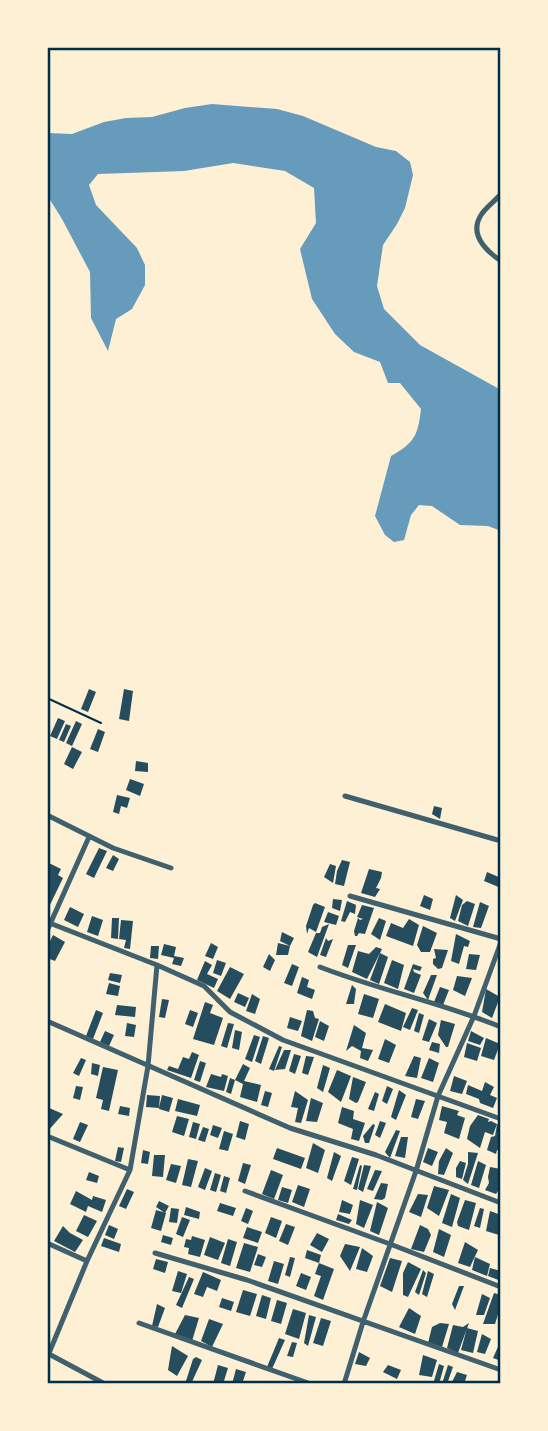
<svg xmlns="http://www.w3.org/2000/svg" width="548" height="1431" font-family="Raleway,sans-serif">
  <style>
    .water { fill: #669bbc }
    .building { fill: #264d5e }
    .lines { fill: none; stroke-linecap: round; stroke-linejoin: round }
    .path { stroke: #003049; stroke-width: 2 }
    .minor { stroke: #3f606c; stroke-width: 5 }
    .neatline { fill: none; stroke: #003049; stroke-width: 2.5 }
  </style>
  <rect width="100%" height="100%" fill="#fdf0d5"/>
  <path class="water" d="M212,104L277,109L303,116L376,147L396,151L410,162L413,175L405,208L397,224L383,245L377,286L384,309L420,345L501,390V531L488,526L460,525L432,506L419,505L411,515L404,540L394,542L385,535L375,516L391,456C414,443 418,436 421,409L400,383H388L380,362L354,352L335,334L312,299L300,249L316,223L314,188L285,171L233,163L184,171L98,174L89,185L96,205L137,248L145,265V285L132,309L116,319L108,351L91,318L90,272L62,219L47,195V133L72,134L104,122L126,118L152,117L185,108Z"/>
  <path class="building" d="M89,689L96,692L88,712L81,709Z
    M124,689L133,691L129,721L119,719Z
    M58,718L65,721L57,739L50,736Z
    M76,721L82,724L72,746L66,743Z
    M66,724L71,726L64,742L59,740Z
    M98,729L105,732L98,752L90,749Z
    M72,747L82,752L73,769L64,764Z
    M136,761L148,763V772L135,771Z
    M130,779L144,784L140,796L126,790Z
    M117,795L130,798L127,808L121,806L119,814L113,812Z
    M434,806L442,808L440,819L432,814Z
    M99,848L107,851L94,878L86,874Z
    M113,855L119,859L113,871L106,868Z
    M342,860L350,862L344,886L335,884L337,871Z
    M49,863L61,869L58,875L63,878L47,911V866Z
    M330,864L336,866L333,883L324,877Z
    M369,869L382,872L381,878L376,888L380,889L375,897L361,893Z
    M487,872L501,878V888L484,881Z
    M424,895L433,899L430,910L420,906Z
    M456,895L463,900L455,921L450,918Z
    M333,899L342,900L340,911L332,908Z
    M347,901L356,905L355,914L350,912L345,922L341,921Z
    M467,901L475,904L468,926L458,921L462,905Z
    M480,902L489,906L481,928L473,927Z
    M315,903L325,907L316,932L309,928L307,934L306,926L313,905Z
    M362,905L374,908L365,934L359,933L357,936H355L354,931L358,918L360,920L363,919L357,917Z
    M70,907L84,914L78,927L64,920Z
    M328,912L339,916L336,925L324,922Z
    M92,916L103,920L98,936L87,932Z
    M112,918H119L118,939L111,938Z
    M379,918L386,921L380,940L371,934Z
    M409,919L419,925L413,946L386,936L391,923L403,928Z
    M121,920L133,921L130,949L124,948L126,940L119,939Z
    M329,924L317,957L308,952L316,933H320L322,927Z
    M423,926L437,933L430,952H421L417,945Z
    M282,932L294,938L290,946L288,955H276L278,943L290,946L280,941Z
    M456,934L470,941L468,947L464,946L459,964L451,961Z
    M53,935L65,942L55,961L47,958V947Z
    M326,938L328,941L333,939L326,957L320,955Z
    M211,943L218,947L213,959L205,956Z
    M164,944L176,947L174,956L184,958L181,966L172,964L174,958L161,955Z
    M348,945H356L348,968L342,965Z
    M151,946H159L158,959L150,958Z
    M376,947L382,949L367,979L352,972L358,951L369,954Z
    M434,949L448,950L442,968L438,969L433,964V959L436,958Z
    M380,953L388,957L379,984L370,980Z
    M269,954L275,960L270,971L263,967Z
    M469,954L480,955L476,970L466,969Z
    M217,960L226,963L221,976L213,973Z
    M392,960L404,965L398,989L384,983Z
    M205,961L212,965L207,974L218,979L214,988L197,980Z
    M292,964L299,967L292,986L284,983Z
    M413,964L422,967L420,971L413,969L414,972L421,975L414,993L404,989Z
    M230,967L244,974L230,999L217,991Z
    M110,973L122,975L120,983L108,980Z
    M431,975H437L428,1000L423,993Z
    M457,976L472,978L465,996L453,990Z
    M302,977L309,980L307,987L315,990L312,999L297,993Z
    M109,983L120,986L118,996L106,994Z
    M352,985L356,989L354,1004H346Z
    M440,987L449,990L443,1005L434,1002Z
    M486,989L500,997L492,1018L482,1012Z
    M238,993L249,998L245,1007L234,1002Z
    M252,994L260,999L255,1014L246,1011Z
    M364,994L379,999L373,1018L358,1014Z
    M162,999L169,1000L165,1018L159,1017Z
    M205,1002L213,1005L210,1013L223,1018L214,1045L193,1039Z
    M385,1004L406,1013L401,1031L378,1022Z
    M117,1005L136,1007L135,1017L115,1015Z
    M412,1008L418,1010L410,1030L403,1027Z
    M96,1010L103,1013L93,1039L86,1036Z
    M190,1010L198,1013L193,1027L185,1024Z
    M307,1010L313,1011L315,1018L319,1019L312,1041L301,1036Z
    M419,1013L424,1015L419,1033L414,1031Z
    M290,1017L302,1021L298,1031L287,1028Z
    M429,1019L437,1023L429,1042L422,1040Z
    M441,1020L455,1024L448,1047H446L438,1035Z
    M320,1021L329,1026L324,1041L315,1037Z
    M127,1023L136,1025L134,1037L125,1036Z
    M228,1023L234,1024L227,1048L221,1046Z
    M354,1025L366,1033L362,1048L373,1050L368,1061L360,1058L361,1051L352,1046L346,1051Z
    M235,1030L242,1032L239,1050L232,1048Z
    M105,1031L114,1035L109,1046L100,1042Z
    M471,1031L484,1038L480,1045L468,1041Z
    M254,1035L260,1037L252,1062L245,1059Z
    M263,1036L269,1038L261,1064L255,1061Z
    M486,1038L500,1044L494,1060L481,1056Z
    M385,1039L396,1045L389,1063L378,1059Z
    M432,1042L440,1044L439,1053L429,1050Z
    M467,1043L481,1048L477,1061L464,1057Z
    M279,1046L282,1047L274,1071L269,1069Z
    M284,1050H291L285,1069L275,1070Z
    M192,1052L199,1055L191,1078L167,1070L169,1066L178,1069L183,1057L189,1059Z
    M294,1054L301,1056L295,1074L289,1071Z
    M306,1056L314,1057L308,1075L302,1073Z
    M414,1056L421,1058L417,1078L405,1076Z
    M81,1058L86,1060L79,1076L73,1073Z
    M429,1058L439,1063L433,1082L421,1078Z
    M200,1061L206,1063L200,1082L194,1080Z
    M92,1063L100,1065L98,1076L91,1074Z
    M243,1064L250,1068L244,1081L261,1085L257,1102L240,1097L243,1084L235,1080Z
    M323,1065L330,1068L323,1092L317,1088Z
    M103,1067L118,1070L109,1111L101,1109L103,1100L96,1098Z
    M337,1070L351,1076L341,1102L328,1092Z
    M211,1074L221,1077L222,1074L228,1076L224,1091L206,1087Z
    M454,1076L467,1081L462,1094L450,1091Z
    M353,1077L366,1082L358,1102L356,1103L349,1099Z
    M230,1078L235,1080L231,1094L226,1092Z
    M485,1082L494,1087L490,1095L497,1098L493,1108L480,1103L479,1099L466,1094L468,1085L482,1091Z
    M76,1086L83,1087L80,1100L73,1098Z
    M387,1086L393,1089L387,1104L382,1101Z
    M399,1090L406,1095L396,1120L391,1117Z
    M265,1091L272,1093L268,1107L261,1105Z
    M295,1091L308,1100L301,1123L295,1122L298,1108L291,1107Z
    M375,1092L379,1094L374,1111L368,1109Z
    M147,1095L160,1096L159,1108L162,1095L173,1098L169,1112L159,1109V1108L146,1107Z
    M311,1098L323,1103L317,1122L306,1121Z
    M178,1099L200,1105L197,1116L175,1111Z
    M416,1099L425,1101L418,1119L411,1117Z
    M120,1106L130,1108L129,1116L118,1114Z
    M442,1106L459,1111L457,1115L465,1118L459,1139L444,1133L447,1122L439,1120Z
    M47,1107L63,1114L47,1132Z
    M342,1107L354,1111L353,1119L365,1123L359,1141L351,1139L353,1129L338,1123Z
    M478,1115L489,1119L488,1122L491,1121L497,1124L493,1135L485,1132L480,1148L467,1139L470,1126Z
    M177,1116L189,1119L184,1136L172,1132Z
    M240,1121L249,1124L245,1140L236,1137Z
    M380,1121L386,1123L380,1138L375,1135Z
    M80,1122L88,1125L80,1142L73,1139Z
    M193,1122L200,1124L196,1139L189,1137Z
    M373,1124L375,1125L369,1143H365L363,1136Z
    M497,1124L501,1127V1151L497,1150L496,1154L487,1150L491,1137L495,1136Z
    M213,1125L222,1128L218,1138L210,1135Z
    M203,1127L209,1129L205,1142L198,1140Z
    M396,1130L400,1131L390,1158L385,1152Z
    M224,1131L233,1134L228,1151L219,1149Z
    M401,1137H408L405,1158L395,1156Z
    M313,1143L325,1150L318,1173L306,1168Z
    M118,1147L124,1148L121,1162L115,1161Z
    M277,1148L305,1158L301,1169L273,1159Z
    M428,1148L438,1152L432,1166L423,1162Z
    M446,1148L453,1153L444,1175L438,1174L439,1161Z
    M143,1150L150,1152L148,1164L141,1163Z
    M334,1152L341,1156L332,1181L327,1178Z
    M468,1152L478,1153L468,1184L463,1180L468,1164Z
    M154,1155H165L163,1177L152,1176Z
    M352,1157L359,1159L351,1185L344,1181Z
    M188,1159L198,1161L191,1187L182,1185Z
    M460,1161L466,1163L462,1179L456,1177V1168Z
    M478,1161L486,1165L479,1188L471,1185Z
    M243,1163L251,1165L245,1184L238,1181Z
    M171,1164L181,1166L176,1183L166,1180Z
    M360,1165L362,1166L357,1190L353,1189Z
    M364,1165L371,1166L363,1192L358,1189Z
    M490,1167L501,1169L500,1188L496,1194L485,1190L489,1183L488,1177Z
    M205,1168L212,1171L205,1190L198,1187Z
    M271,1170L283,1175L274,1199L262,1194Z
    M375,1170L382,1171L373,1191L367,1189Z
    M89,1172L99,1176L97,1183L86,1180Z
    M215,1173L221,1175L216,1192L210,1190Z
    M224,1176L230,1178L226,1193L220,1191Z
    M381,1183L388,1184L385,1198L382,1200L374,1199Z
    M298,1185L310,1189L304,1207L292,1202Z
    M434,1186L449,1190L439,1216L427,1208Z
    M282,1187L292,1190L288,1203L278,1200Z
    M127,1189L134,1192L126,1209L119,1206Z
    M76,1191L92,1200L93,1196L106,1200L102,1212L88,1206L86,1212L70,1204Z
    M418,1194L428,1195L421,1217L409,1212Z
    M451,1194L460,1198L452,1227L442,1223Z
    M342,1200L353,1205L350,1214L339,1212Z
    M360,1200L373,1205L364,1228L356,1224Z
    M465,1200L476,1203L469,1230L458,1226L457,1222Z
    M159,1201L169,1206L165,1213L156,1207Z
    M377,1202L388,1208L379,1235L370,1231Z
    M220,1203L236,1208L233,1216L217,1211Z
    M186,1207L200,1212L199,1219L184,1215Z
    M171,1208L179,1209L177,1223L169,1222Z
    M246,1208L253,1211L248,1224L241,1221Z
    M480,1208L484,1209L480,1228L474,1226Z
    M156,1210L166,1213L161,1231L151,1228Z
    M490,1211L501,1215V1230L499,1235L486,1231Z
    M338,1214L352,1220L349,1224L336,1220Z
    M84,1215L97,1221L88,1237L76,1231Z
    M182,1217L190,1220L183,1237L176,1234Z
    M271,1217L282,1221L276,1238L265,1233Z
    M286,1224L295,1227L288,1245L279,1241Z
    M109,1225L118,1229L114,1239L105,1235Z
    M420,1225L428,1229L431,1235L424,1252L411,1249Z
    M63,1226L70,1233L83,1240L75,1252L54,1241Z
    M247,1227L262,1232L258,1243L243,1238Z
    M439,1229L451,1235L444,1257L433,1252Z
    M317,1233L329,1239L322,1252L310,1245Z
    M163,1235L173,1238L171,1245L161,1242Z
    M192,1236L205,1240L200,1257L188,1254L189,1248L184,1247L186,1239L191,1240Z
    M210,1237L225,1243L218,1260L204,1255Z
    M104,1238L121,1244L119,1252L101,1246Z
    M228,1239L237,1242L230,1266L221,1263Z
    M465,1242L478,1250L470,1267L458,1263Z
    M244,1243L258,1247L250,1272L236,1268Z
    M345,1244L360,1247L350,1271L340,1256Z
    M362,1248L373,1256L367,1272L356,1269Z
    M307,1250L321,1255L319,1263L305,1258Z
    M258,1254L266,1257L262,1267L254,1265Z
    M290,1257L295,1258L290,1277L285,1275Z
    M475,1257L490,1264L487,1276L472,1270Z
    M390,1258L402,1261L392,1292L380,1286Z
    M156,1259L168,1262L165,1273L153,1269Z
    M274,1261L284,1264L278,1284L268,1281Z
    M408,1262L421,1269L408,1297L403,1295V1273Z
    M319,1263L334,1269L323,1300L314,1296L321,1276L315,1274Z
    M490,1268L501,1271V1281L488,1276Z
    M423,1270L426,1273L419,1295L415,1292Z
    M178,1271L187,1274L181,1293L172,1291Z
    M428,1271L434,1274L427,1297L422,1294Z
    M203,1272L221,1280L217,1291L207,1287L203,1297L194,1294Z
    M301,1273L311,1277L306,1290L296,1286Z
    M189,1277L194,1279L182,1308L176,1305Z
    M459,1286H464L455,1310L452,1304Z
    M243,1290L257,1294L250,1316L236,1312Z
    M494,1293L501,1295V1305L495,1324H483Z
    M482,1294L490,1298L484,1315H476Z
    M262,1295L271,1298L266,1319L256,1316Z
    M222,1298L234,1302L231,1311L219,1307Z
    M277,1300L287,1303L281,1324L271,1321Z
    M157,1304L165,1308L158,1327L152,1326Z
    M409,1308L421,1316L415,1334L399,1327Z
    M293,1309L306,1313L299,1339L285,1334Z
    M185,1315L199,1318L192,1341L175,1334Z
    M309,1315L316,1317L308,1346L304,1343Z
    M321,1318L331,1321L323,1346L313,1343Z
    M209,1319L223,1324L212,1347L201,1341Z
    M440,1323L449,1324L442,1347L428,1343L432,1327Z
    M469,1323L458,1353L447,1348L453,1325L463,1327Z
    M467,1328L478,1331L473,1353L461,1350Z
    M482,1334L491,1339L485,1354L477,1352Z
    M279,1338L285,1340L272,1369L267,1367Z
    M501,1340V1361L493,1358Z
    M292,1342L297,1343L293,1357L287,1356Z
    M172,1346L188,1356L177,1376L168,1370Z
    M359,1352L370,1358L366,1366L355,1364Z
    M423,1355L437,1360L432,1377L419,1375Z
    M196,1357L202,1360L191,1384H185L193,1359Z
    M439,1364L444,1366L439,1384H433Z
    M218,1365L228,1368L223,1384H213Z
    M388,1365L401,1370L397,1379L383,1372Z
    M448,1365L453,1367L447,1384H442Z
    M236,1369L246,1372L242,1384H232Z
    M457,1372L467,1375L464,1384H451Z"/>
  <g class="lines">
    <path class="path" d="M47,698L101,723"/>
    <path class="minor" d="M501,194C495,201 486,207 481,215C469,234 485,250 501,261
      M345,796L501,841
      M47,815L113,848L171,868
      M350,896L501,939
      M47,922L157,965L204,986L230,1012L283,1040L501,1119
      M47,931L89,837
      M320,967C379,990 442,1003 501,1027
      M47,1021L290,1128L376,1155L501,1203
      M47,1136L130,1170
      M245,1191L390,1244L501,1287
      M47,1243L87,1261
      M155,1253L247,1280L501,1370
      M139,1323L311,1384
      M47,1353L105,1384
      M47,1358L87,1261L130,1170L148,1066L157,965
      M344,1384L363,1322L416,1171L438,1096L474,1016L501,942"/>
  </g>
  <rect width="548" height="1431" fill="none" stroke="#fdf0d5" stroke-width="98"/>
  <rect x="49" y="49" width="450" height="1333" class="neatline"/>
</svg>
